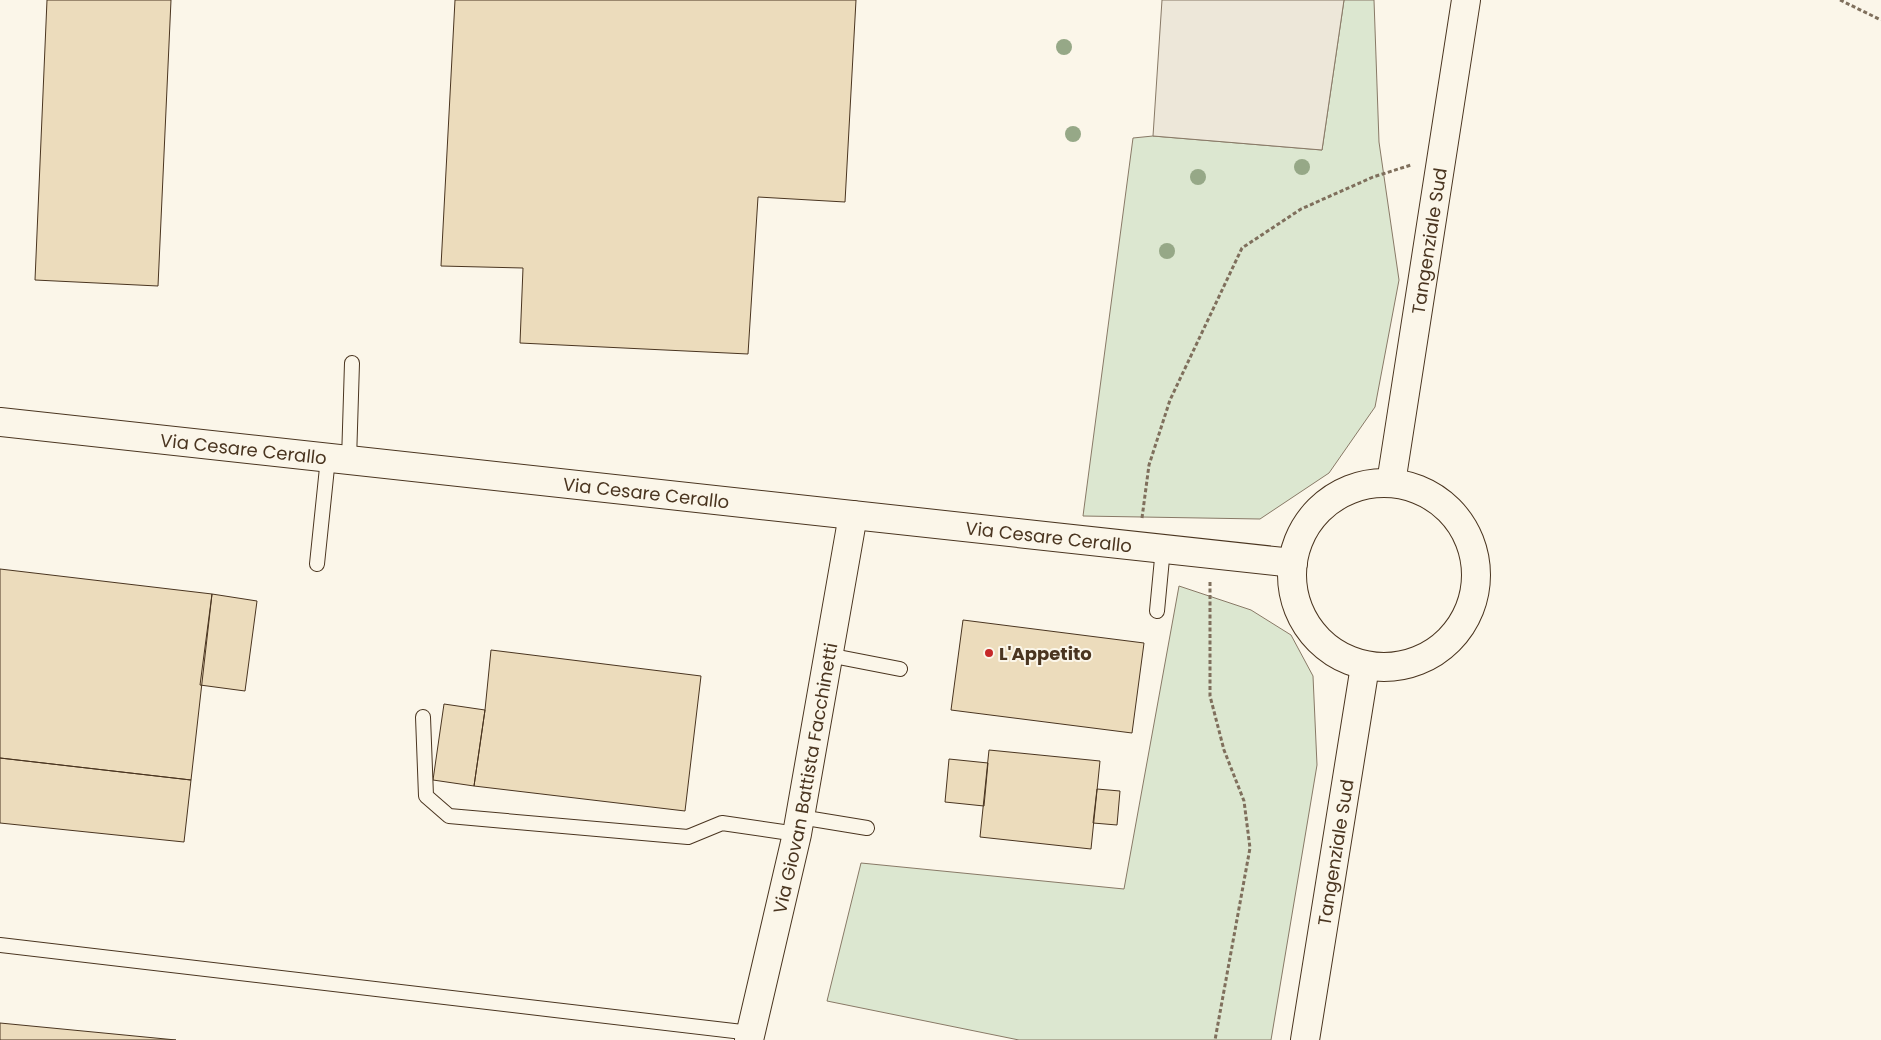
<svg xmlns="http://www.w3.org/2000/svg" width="1881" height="1040" font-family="Poppins,sans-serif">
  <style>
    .green { fill: #dce7d0; stroke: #887966 }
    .parking { fill: #ede7d9; stroke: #887966 }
    .building { fill: #ecdcbc; stroke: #4a3520 }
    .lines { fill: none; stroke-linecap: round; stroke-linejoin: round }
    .lane-casing { stroke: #4a3520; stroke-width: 16 }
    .street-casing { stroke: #4a3520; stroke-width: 30 }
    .primary-casing { stroke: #4a3520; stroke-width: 30 }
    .path { stroke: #7f6f5c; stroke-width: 3; stroke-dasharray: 4 2.5; stroke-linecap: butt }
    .lane { stroke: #fbf6e9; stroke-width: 14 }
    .street { stroke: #fbf6e9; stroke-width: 28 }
    .primary { stroke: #fbf6e9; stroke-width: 28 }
    .tree { fill: #96a887 }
    .poi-dot { fill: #c62828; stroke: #fbf6e9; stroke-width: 2 }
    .labels { text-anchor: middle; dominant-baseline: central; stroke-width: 4; stroke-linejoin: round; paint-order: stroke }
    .street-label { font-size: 18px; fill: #4a3520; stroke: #fbf6e9 }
    .poi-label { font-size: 18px; font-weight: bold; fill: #4a3520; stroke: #fbf6e9; text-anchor: start }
  </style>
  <rect width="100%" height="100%" fill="#fbf6e9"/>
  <path class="green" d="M1344,0H1374L1379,142L1399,280L1375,407L1329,473L1260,519L1083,516L1133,138L1153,136L1322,150Z
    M1179,586L1251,610L1291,635L1313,676L1317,765L1271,1040H1019L827,1001L861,863L1124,889Z"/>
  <path class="parking" d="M1162,0H1344L1322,150L1153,136Z"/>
  <path class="building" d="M47,0H171L158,286L35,280Z
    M455,0H856L845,202L758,197L748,354L520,343L523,268L441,266Z
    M0,569L212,594L191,780L0,758Z
    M212,594L257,601L245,691L200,685Z
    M963,620L1144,643L1132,733L951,710Z
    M491,650L701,676L685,811L474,786L485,710Z
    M444,704L485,710L474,786L433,780Z
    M989,750L1100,761L1091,849L980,837Z
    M0,758L191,780L184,842L0,823Z
    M949,759L988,763L984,806L945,802Z
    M1097,789L1120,791L1117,825L1093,823Z
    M0,1023L176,1040H0Z"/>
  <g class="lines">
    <defs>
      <path id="lane" d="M349,460L352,363
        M317,564L328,458
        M1157,611L1163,548
        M828,655L900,669
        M423,717L426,796L449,816L688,837L722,823L797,834
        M800,817L867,828
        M0,945L751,1033"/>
      <g id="street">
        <path id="s1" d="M0,422L1293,563"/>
        <path id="s2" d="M749,1040L797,834L853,515"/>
      </g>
      <g id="primary">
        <path id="s3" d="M1391,483L1466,0"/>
        <circle cx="1384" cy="575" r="92"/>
        <path id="s4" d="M1305,1040L1365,666"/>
      </g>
    </defs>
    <use href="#lane" class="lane-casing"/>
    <use href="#street" class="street-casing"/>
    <use href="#primary" class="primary-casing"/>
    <path class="path" d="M1840,0L1881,20
      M1142,518L1149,465L1170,400L1242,248L1301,209L1373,177L1411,165
      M1210,582V696L1224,750L1244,801L1250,848L1215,1040"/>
    <use href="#lane" class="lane"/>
    <use href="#street" class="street"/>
    <use href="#primary" class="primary"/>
  </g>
  <g class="tree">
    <circle cx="1064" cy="47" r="8"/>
    <circle cx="1073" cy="134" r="8"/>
    <circle cx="1302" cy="167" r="8"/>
    <circle cx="1198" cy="177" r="8"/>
    <circle cx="1167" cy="251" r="8"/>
  </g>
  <circle class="poi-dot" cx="989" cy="653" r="5"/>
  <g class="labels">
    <g class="street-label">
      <text stroke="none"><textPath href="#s3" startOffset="245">Tangenziale Sud</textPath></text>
      <text stroke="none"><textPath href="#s1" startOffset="245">Via Cesare Cerallo</textPath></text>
      <text stroke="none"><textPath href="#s1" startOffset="650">Via Cesare Cerallo</textPath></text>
      <text stroke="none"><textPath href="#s1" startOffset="1055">Via Cesare Cerallo</textPath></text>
      <text stroke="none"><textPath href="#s2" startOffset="268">Via Giovan Battista Facchinetti</textPath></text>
      <text stroke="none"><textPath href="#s4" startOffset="190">Tangenziale Sud</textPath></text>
    </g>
    <g class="poi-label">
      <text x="999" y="653">L'Appetito</text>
    </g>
  </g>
</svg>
